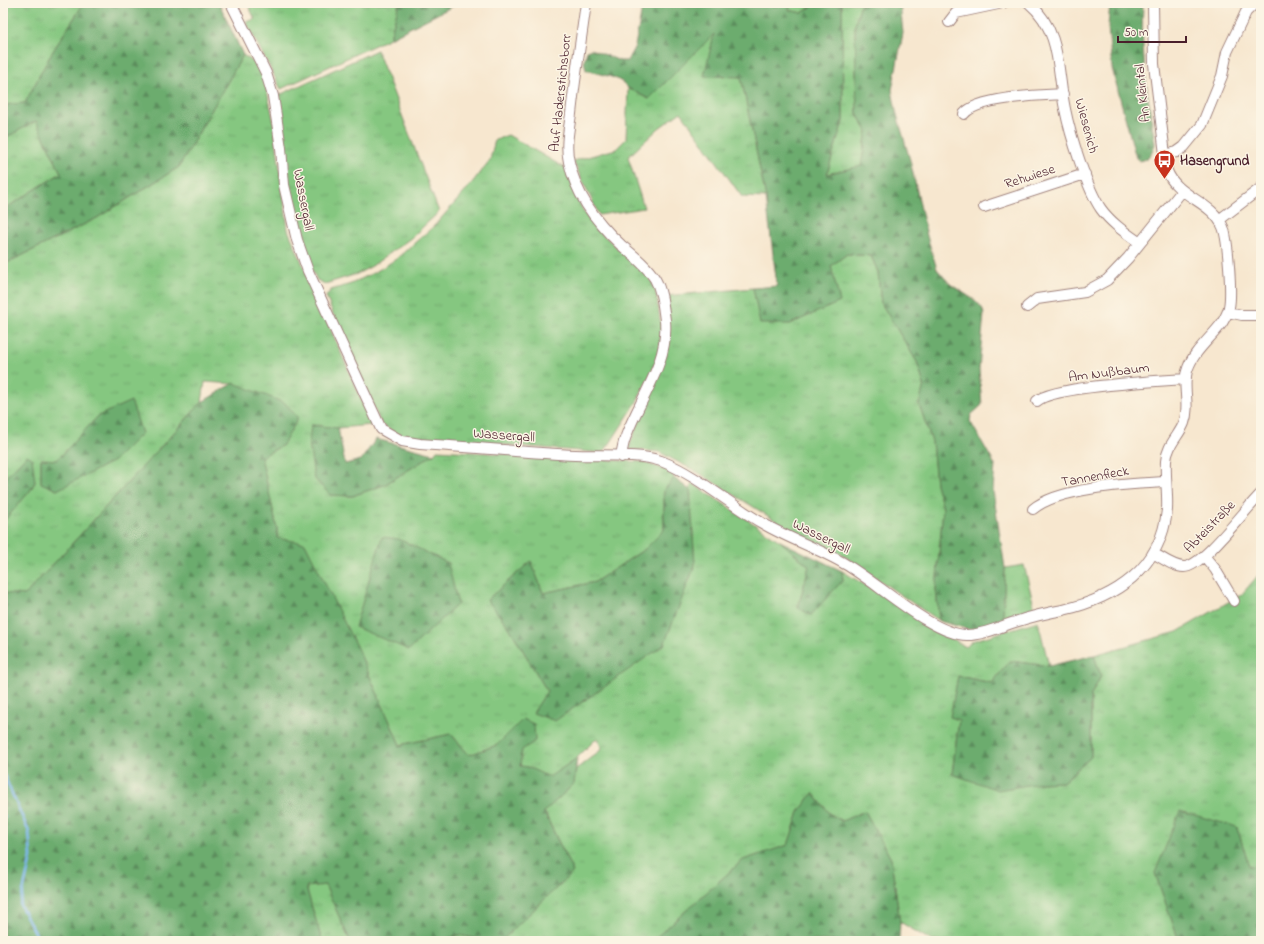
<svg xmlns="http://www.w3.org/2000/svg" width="1264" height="944" font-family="'Indie Flower',sans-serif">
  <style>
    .grass { fill: url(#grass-tufts); stroke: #687356; fill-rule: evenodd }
    .forest { fill: url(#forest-firs); stroke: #5b664c }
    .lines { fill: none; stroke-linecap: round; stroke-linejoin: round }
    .stream { stroke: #7fb8ef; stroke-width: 2.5 }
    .street-casing { stroke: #a0837d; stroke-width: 12 }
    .street { stroke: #fff; stroke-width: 10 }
    .labels { text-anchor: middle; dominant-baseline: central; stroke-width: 3; stroke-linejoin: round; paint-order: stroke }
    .street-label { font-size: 14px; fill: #4a1f2b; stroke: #fcf5e5 }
    .poi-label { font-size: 14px; font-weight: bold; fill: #4a1f2b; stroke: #fcf5e5; text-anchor: start }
  </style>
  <defs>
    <pattern id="grass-tufts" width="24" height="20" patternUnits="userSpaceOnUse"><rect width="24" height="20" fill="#85c780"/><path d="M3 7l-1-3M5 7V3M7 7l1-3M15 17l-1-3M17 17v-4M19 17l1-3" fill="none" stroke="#74aa6f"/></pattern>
    <pattern id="forest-firs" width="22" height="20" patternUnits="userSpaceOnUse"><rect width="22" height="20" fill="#6cac6e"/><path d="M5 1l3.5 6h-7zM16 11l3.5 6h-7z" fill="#5b8b5b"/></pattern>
  </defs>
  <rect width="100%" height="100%" fill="#fcf5e5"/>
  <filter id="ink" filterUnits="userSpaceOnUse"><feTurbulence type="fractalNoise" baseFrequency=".025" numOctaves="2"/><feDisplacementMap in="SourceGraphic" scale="8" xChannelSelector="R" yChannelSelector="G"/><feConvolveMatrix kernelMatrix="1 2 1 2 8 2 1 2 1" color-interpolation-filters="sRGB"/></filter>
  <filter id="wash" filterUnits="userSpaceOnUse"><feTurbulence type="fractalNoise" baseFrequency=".012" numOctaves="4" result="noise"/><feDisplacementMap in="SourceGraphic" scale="16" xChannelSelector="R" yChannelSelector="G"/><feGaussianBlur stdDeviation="0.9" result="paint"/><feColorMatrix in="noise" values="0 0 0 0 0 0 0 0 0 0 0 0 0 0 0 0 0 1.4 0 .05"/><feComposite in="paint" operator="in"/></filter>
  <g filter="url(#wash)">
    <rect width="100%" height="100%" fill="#f7e7cf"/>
    <path class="grass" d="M3,3H84L51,54L25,103L3,105Z
      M247,3H399L390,38L281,89L246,22L255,19Z
      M791,3H817L802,13L789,10Z
      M842,3H861L855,25L857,114L867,131L861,167L827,174L843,121Z
      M714,34L741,77L766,198L742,197L681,112L659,128L628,157L644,208L599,215L573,161L616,149L626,139L628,88L649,99Z
      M377,50L439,212L411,238L372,266L357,274L325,284L317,280L306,258L290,199L279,95Z
      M243,55L258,65L264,78L273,118L288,230L372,425L338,428L311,425L314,478L330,495L352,496L384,485L434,454L437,450L643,462L672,472L674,478L664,490V530L645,549L595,582L543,593L531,561L487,600L509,627L547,691L534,714L695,565L690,490L692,483L780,541L809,566L798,608L843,581L842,571L966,647L972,641L1038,621L1049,666L1010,661L992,683L958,676L951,717L959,719L952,774L1040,783L1063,782L1091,757V695L1101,676L1094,655L1177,632L1242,594L1261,572V874L1258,867L1249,866L1237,827L1155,873L1179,941H932L900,922L891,859L865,811L842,821L830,814L813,793L799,812L788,845L743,860L652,941H501L573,872L544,811L574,784L576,769L602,749L597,738L577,758L549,778L528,767L520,766L523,719L497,745L469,755L451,734L400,745L360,654L277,538V528L261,457L283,445L234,384L205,382L202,402L25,595L3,593V522L30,491L35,482L27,455L3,480L4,430L3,429V265L97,218L179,167ZM41,459L57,460L66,484L57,490L41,482ZM382,537L409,650L376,562Z
      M36,121L61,173L3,210V139Z
      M508,135L567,169L583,211L600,232L644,272L652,281L656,293L661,326L660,347L656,362L638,400L611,442L603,453L399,436L381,424L344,342L326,296L331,290L351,284L377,271L396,259L434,226L463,194L490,160L495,140Z
      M847,254L871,256L878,272L881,303L917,362L924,385L919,404L932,442L936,484L943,508L936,589L939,621L841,554L797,534L699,473L659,452L628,449L652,389L659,377L666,350L665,296L753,288L760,321L790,324L839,302L831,266Z
      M1024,565L1035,610L1003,618L1005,568Z
      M325,885L350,941H322L306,887Z
      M459,935L487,941H439Z"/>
    <path class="forest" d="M84,3H219L243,55L179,167L97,218L3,265V210L61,173L36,121L3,139V105L25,103L51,54Z
      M399,3H459L390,38Z
      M643,3H791L789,10L802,13L817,3H842L843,121L827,174L861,166L867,131L857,114L855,25L861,3H900L903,33L892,90L896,111L910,160L927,236L937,269L950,284L976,301L982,308L984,314L979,369L982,405L971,415L970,421L995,465L993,491L1005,568L1003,618L971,630L939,621L936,589L943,508L936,484L932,442L919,404L924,385L917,362L881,303L878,272L871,256L847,254L831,266L840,302L790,324H760L753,288L777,286L766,198L741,77L704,76L714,34L649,99L628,88L622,82L615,78L586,70L584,61L587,51L591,49L620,61H627L635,46Z
      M1110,3H1143C1140,51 1148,97 1155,144C1153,153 1149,158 1140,161L1136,158L1112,68L1108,27Z
      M234,383L285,403L298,418L283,445L261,457L277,528V538L305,543L360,654L400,745L451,734L469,755L497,745L523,719L534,724L535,741L522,750L520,766L528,767L549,777L577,758L574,784L544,812L573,872L501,941H487L459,935L439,941H350L325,885L306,887L322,941H3V593L25,595L202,402Z
      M131,401L142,433L114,461L57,490L41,483V459L57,460L98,416Z
      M311,425L338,428L345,464L361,460L376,439L434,454L384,485L352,496L330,495L314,478L309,443Z
      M27,455L32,458L35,482L30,491L3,522V480Z
      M674,478L690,490L695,565L664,645L555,721L533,713L547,691L509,627L487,600L531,561L543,593L595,582L645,549L664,530V490Z
      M382,537L399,539L448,563L458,604L409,650L355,627Z
      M780,541L842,571L843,580L811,615L798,608L809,566Z
      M1094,655L1101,676L1091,695V757L1063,782L1040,783L998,790L952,774L959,720L950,717L958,676L992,683L1010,661L1049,666Z
      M813,793L830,814L842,821L865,811L891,859L900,922L899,941H652L743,860L788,845L799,812Z
      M1180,811L1237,827L1249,866L1258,867L1261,874V941H1179L1155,873Z"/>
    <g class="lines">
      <path class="stream" d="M3,773L29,832L31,857L20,905L37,936V941
        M3,817H5"/>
    </g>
  </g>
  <g filter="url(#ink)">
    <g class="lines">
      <defs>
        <path id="street" d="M231,3L266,73L273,96L281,148L284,185L297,240L308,271L381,429L402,441L420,444C472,447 524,452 575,455C599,456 640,453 661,461C697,475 729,504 762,523C789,539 818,548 845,564C877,582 932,635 967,635C983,635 999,627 1015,622C1030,617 1046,613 1063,610C1115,598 1161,569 1167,510C1168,494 1165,477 1166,461C1167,445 1179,436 1184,423C1191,404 1181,385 1188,368C1194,351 1211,338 1222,323C1225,318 1228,313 1229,307C1232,293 1228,239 1223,227C1212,201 1177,197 1167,171L1154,64L1153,3
          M586,3C581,40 575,77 571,114C569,129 565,146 569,162C576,195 596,222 621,245C633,255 647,266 655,279C662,291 663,306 665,320C669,363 640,398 626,436C623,443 622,450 621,457
          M1029,3C1062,31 1057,72 1065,109C1070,134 1087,189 1101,209C1111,223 1126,233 1140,243
          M949,22L956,13L1003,3
          M964,114C977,97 1041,95 1063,94
          M1164,155L1177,152L1184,147L1202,125L1222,76L1227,52L1246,12L1255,3
          M984,207L1085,174
          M1219,220L1261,188
          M1027,307L1037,299L1085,292L1107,280L1128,258L1182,191
          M1228,312L1242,315H1261
          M1037,401C1054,386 1158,381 1186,379
          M1033,509C1059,487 1132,484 1166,482
          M1153,553C1162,558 1174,567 1184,567C1203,567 1245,509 1261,494
          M1205,557L1215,569L1234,601"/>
      </defs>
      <use href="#street" class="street-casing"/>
      <use href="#street" class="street"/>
    </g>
  </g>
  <defs>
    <symbol id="bus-pin" viewBox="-11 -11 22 30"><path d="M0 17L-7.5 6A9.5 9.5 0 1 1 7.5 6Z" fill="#c8321e" stroke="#fcf5e5"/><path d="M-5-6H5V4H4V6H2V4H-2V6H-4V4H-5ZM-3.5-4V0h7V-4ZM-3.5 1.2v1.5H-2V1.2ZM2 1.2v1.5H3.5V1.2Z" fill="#fff"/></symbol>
  </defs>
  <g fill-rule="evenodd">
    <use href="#bus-pin" x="1152" y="148" width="25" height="34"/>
  </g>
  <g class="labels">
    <g class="street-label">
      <text transform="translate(561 93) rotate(-84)">Auf Haderstichsborr</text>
      <text transform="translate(1143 93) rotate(-96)">An Kleintal</text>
      <text transform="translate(1086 126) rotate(75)">Wiesenich</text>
      <text transform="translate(1030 177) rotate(-18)">Rehwiese</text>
      <text transform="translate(303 200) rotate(79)">Wassergall</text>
      <text transform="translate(1109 373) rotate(-7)">Am Nußbaum</text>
      <text transform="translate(504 436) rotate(4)">Wassergall</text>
      <text transform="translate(1095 477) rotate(-10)">Tannenfleck</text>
      <text transform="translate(1210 527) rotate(-46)">Abteistraße</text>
      <text transform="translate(821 537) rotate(26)">Wassergall</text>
    </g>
    <g class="poi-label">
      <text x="1180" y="161">Hasengrund</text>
    </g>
  </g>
  <rect width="1264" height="944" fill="none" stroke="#fcf5e5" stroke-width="16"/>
  <path d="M1118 36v6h68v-6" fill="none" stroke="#4a1f2b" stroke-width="2"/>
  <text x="1124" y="36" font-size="12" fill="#4a1f2b" stroke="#fcf5e5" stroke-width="3" paint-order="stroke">50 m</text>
</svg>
